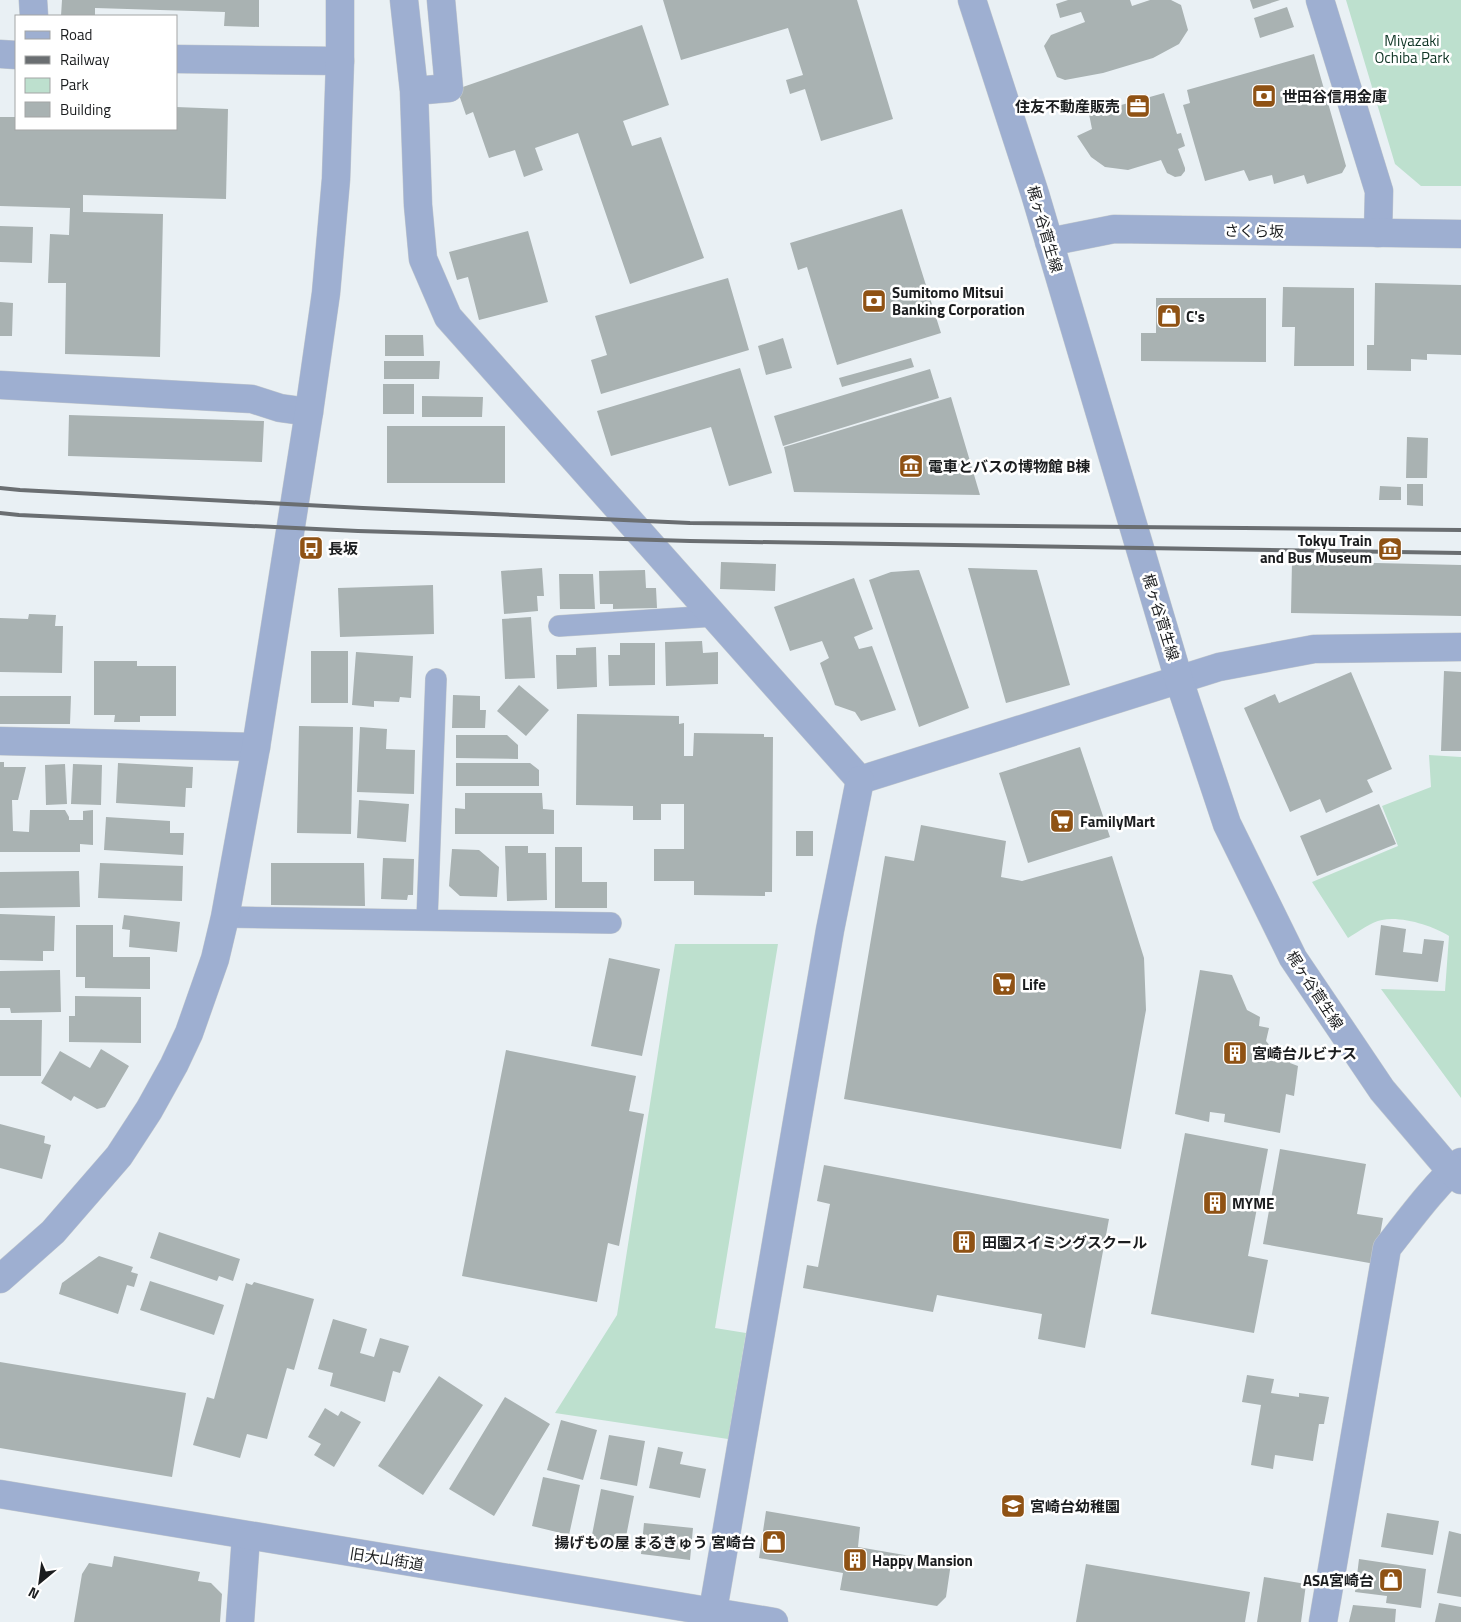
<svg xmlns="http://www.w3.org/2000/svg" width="1461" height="1622" font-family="'Titillium Web','Noto Sans JP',sans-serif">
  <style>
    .green { fill: #bde0ce }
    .building { fill: #a9b2b2 }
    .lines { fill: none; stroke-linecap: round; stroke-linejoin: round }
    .service-casing { stroke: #c4cace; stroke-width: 22 }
    .minor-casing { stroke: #c4cace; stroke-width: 29 }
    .tertiary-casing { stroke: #c4cace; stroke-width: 29 }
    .service { stroke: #9eafd1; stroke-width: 21 }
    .minor { stroke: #9eafd1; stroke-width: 28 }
    .tertiary { stroke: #9eafd1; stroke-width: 28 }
    .rail { stroke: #6a6e71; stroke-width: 4 }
    .labels { text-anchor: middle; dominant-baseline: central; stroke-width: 5; stroke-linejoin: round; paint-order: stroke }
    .park-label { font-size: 15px; fill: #0e3424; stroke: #fff }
    .poi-label { font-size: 15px; font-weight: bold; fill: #1b1d1f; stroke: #fff; text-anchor: start }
    .street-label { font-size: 15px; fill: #1b1d1f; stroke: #fff }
  </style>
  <rect width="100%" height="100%" fill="#e9f0f4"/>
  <path class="green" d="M1346,0H1461V186H1421L1395,164Z
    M1429,755L1461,757V1098L1381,989L1445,991L1449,936C1433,926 1402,916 1382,920C1371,922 1358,932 1348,938L1312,882L1398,846L1382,806L1431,787Z
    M675,944H778L715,1328L746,1333L728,1439L555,1413L617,1315Z"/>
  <path class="building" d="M62,0H259V27L224,26L225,12L95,8V16H61Z
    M663,0H857L893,119L821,141L805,89L790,94L786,80L803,75L788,28L681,60Z
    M1068,0H1130L1132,6L1150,0H1171L1181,5L1188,30L1179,44L1153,58L1103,73L1065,80L1057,77L1044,46L1051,35L1085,22L1081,12L1060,18L1056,4Z
    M1250,0H1280L1253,9Z
    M1287,7L1294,27L1260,38L1254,18Z
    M642,25L669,105L623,121L632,146L661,137L704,258L630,284L578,133L535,148L543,170L524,177L515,150L489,158L473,112L466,115L457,89Z
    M1314,54L1346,166L1342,173L1307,184L1304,175L1274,184L1272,175L1249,181L1244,170L1205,181L1183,105L1190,103L1187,90Z
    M1164,93L1177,134L1181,133L1185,146L1178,149L1185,168V171L1181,176L1175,177L1167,173L1161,160L1128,170L1105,167L1091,157L1077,136L1092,129L1089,114Z
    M176,107L228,109L226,199L83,195V212L163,214L160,357L65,354L66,283H48L50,234L69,235L70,208L0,206V117H16V129H176Z
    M902,209L941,333L837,365L807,267L798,270L790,243Z
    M0,226L33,227L32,263L0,262Z
    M528,231L548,302L479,320L468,277L457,280L449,252Z
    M728,278L749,350L601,394L591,360L607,355L595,316Z
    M1375,283L1461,285V355L1427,354V360L1411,359V371L1367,370V345H1374Z
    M1283,287L1354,288V366H1294L1295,327H1282Z
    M1156,298H1266V362L1141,361V333H1156Z
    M0,302L13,303L12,336H0Z
    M385,335H423L424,356H385Z
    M783,338L792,368L766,375L758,346Z
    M911,358L914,367L842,387L839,378Z
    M384,361H440L439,379H384Z
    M740,368L772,473L729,486L711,427L611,456L597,411Z
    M930,369L939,398L783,446L774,416Z
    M383,384H414V414H383Z
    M422,396L483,397L482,417H422Z
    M951,397L980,495L794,492L784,447Z
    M69,415L264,421L262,462L68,456Z
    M387,426H505V483H387Z
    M1407,437L1428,438L1427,478H1406Z
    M1407,484H1423V506L1407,505Z
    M1380,486L1401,487V500H1379Z
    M1292,561L1461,565V616L1291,613Z
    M721,562L776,564L775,591L720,589Z
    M542,568L544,596H537L538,611L504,614L501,571Z
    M968,568L1037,570L1070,685L1006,703Z
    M645,570L646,588H656L657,608L613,609V604H600L599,571Z
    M919,570L969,708L919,727L869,580L891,572Z
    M559,574H593L595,609H560Z
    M854,578L873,629L854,637L859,649L872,646L896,710L861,721L855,712L835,705L820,663L829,658L822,641L790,651L774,607Z
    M433,585L434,634L340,637L338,588Z
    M29,614L56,615L55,626H63L62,673L0,672V618L28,619Z
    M531,617L535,678L505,679L502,619Z
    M702,641L703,653L718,652V684L666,686L665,642Z
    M620,643H655V685L609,686L608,655H620Z
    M596,647L597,687L557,689L556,655H576V648Z
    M311,651H348V703H311Z
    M356,652L413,656L411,698L400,697L399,702L374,701V707L352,705Z
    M94,661H137V666H176V716H140V722H114L115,715H94Z
    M1444,671L1461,672V751H1441Z
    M1351,672L1392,769L1367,780L1373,792L1326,813L1320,799L1290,812L1244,708L1275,694L1279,703Z
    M519,685L549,710L526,736L497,711Z
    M453,695L480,696V710H486L485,728H452Z
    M0,696H71L70,724H0Z
    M577,714L679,716V724L684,723V756H693L694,733L764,734V737H773L772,892H765V896L694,895V881H654V849H684V804H661V820H633V806L576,805Z
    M299,726L353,727L351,834L297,833Z
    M360,727L387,729L386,749L415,750L414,794L357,792Z
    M456,735H507L518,745V759L456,758Z
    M1080,747L1110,837L1028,863L999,773Z
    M0,762H4V767H26L18,800H12L13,831L29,832L30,810H65L69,817V820H83V811L93,810V845L80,844V852H0Z
    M118,763L193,767L192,788H186L185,807L116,803Z
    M456,763H530L539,770V786H456Z
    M65,764L67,804L46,805L45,765Z
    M73,764L102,765L101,805L71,804Z
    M465,793H542L543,809L554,810V834H455V808L465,809Z
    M359,800L409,804L406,842L357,838Z
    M1379,804L1396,844L1317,876L1300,836Z
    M106,817L170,821V833H184L183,855L104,850Z
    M921,825L1006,841L1001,877L1022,881L1112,856L1144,958L1146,1010L1121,1149L844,1099L885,856L914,861Z
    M796,831H813V856H796Z
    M505,846H528V853H546L547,900L507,901Z
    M555,847H582V882H607V908H555Z
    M452,849L479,850L499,867L497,897L460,896L449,886Z
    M383,858L414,859L413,895H408L407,900L381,899Z
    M100,863L183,866L182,901L98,898Z
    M271,863H364L365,906L271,905Z
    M79,871L80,907L0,908V872Z
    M0,914L55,916L54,951H43V961L0,960Z
    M124,915L180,922L177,952L129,947L130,930L122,929Z
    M76,925H113V957H150V989L85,988V977H76Z
    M1381,925L1406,929L1403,952L1422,954L1424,939L1444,941L1438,982L1375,975Z
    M609,958L660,969L642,1056L591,1046Z
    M60,970L61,1012L11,1013L10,1008H0V971Z
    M1200,970L1232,975L1247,1010L1260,1017L1259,1026L1269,1028L1266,1041L1275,1052L1292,1055L1290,1063L1298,1066L1294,1096L1286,1094L1280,1133L1224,1122L1225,1114L1210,1112L1209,1122L1175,1114Z
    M75,996L141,997V1043L69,1042V1016H75Z
    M0,1020H42L41,1076H0Z
    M101,1049L129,1066L105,1107L97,1109L74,1096L71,1101L41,1083L60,1051L90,1068Z
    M506,1050L636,1076L629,1111L644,1114L619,1246L608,1243L597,1302L462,1276Z
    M0,1124L45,1136L44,1143L51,1145L42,1179L0,1168Z
    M1185,1133L1268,1149L1248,1256L1268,1260L1254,1333L1151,1314Z
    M1280,1149L1366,1164L1357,1214L1383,1218L1375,1264L1263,1244Z
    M824,1165L1109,1219L1085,1348L1038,1339L1042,1314L937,1295L933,1312L803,1288L807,1265L818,1267L830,1204L817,1201Z
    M159,1232L240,1259L233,1281L219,1276L217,1281L150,1258Z
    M99,1256L133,1267L131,1272L138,1274L134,1287L127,1285L118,1314L59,1294L62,1283Z
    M150,1281L224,1305L214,1335L140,1310Z
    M254,1282L314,1299L294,1370L287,1368L267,1439L247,1434L240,1458L193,1445L207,1397L214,1399L246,1283L252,1285Z
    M333,1319L367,1329L360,1353L374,1357L380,1338L409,1346L400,1373L393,1371L385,1402L330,1386L333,1373L318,1369Z
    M0,1362L186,1393L172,1477L0,1448Z
    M1247,1375L1274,1379L1271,1393L1299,1397V1393L1329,1397L1324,1424H1319L1313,1461L1275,1455L1273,1469L1251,1465L1261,1405L1242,1402Z
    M439,1376L483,1405L423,1495L378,1466Z
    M505,1397L550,1424L494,1516L449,1489Z
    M325,1408L338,1416L341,1411L361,1422L334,1467L314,1455L321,1444L308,1437Z
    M561,1420L597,1430L583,1480L547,1470Z
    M609,1435L645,1441L637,1486L600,1479Z
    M658,1447L683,1452L680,1464L706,1469L700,1498L649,1488Z
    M543,1477L580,1485L569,1535L532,1526Z
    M601,1489L634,1496L623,1552L590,1545Z
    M766,1511L860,1527L858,1547L951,1563L946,1597L937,1606L840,1590L843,1573L759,1558Z
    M1387,1513L1439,1521L1433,1555L1381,1547Z
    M644,1523L693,1528L690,1560L641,1554Z
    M1449,1531L1461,1534V1597L1437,1593Z
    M114,1556L200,1572L198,1581L211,1583L222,1594L220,1622H74L82,1574L89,1563L112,1567Z
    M1359,1559L1426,1569L1421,1608L1386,1603L1387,1596L1355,1592Z
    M1086,1564L1250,1592L1245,1622H1076Z
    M1264,1577L1306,1584L1301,1622H1257Z
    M1439,1603L1461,1607V1622H1435Z
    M1353,1605L1396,1609L1395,1622H1349Z"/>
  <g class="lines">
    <defs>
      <path id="service" d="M559,626L714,616
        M225,917L611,923
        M427,920L436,679"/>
      <path id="minor" d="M33,0L34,16
        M404,0L414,91L418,205L423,259L448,317L860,780L1219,667L1314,649L1461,647
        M1320,0L1379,191L1378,233
        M0,54L16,55
        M176,59L340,61
        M414,91L449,88L441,0
        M0,385L252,399L280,408L309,412
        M0,741L256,747
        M240,1622L246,1536
        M1323,1622L1387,1248C1410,1219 1433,1187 1461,1162"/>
      <path id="tertiary" d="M972,0L1035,194L1179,680L1227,824L1293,958L1382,1090L1451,1171L1461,1180
        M1049,242L1114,229L1461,234
        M0,1279L53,1232L119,1156L149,1110L174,1065L189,1033L215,959L225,917L256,747L309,412L326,293L336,179L340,61V0
        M0,1494L774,1622
        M711,1622L830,930L860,780"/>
    </defs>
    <use href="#service" class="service-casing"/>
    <use href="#minor" class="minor-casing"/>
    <use href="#tertiary" class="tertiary-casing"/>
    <use href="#service" class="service"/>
    <use href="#minor" class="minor"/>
    <use href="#tertiary" class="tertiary"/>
    <path class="rail" d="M0,488L20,490L363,508L690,523L1461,530
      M0,513L19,515L358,531L690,541L1461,553"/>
  </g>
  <defs>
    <symbol id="bank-square" viewBox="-11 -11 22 22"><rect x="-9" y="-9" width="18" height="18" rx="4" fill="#8f5214" stroke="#fff"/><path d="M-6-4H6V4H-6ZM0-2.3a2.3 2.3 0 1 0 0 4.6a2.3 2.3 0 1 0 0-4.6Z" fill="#fff"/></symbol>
    <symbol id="office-square" viewBox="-11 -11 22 22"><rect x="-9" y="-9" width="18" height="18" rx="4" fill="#8f5214" stroke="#fff"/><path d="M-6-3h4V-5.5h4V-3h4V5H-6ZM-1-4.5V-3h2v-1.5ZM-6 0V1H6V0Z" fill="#fff"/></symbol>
    <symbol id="shop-square" viewBox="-11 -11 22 22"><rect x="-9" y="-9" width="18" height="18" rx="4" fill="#8f5214" stroke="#fff"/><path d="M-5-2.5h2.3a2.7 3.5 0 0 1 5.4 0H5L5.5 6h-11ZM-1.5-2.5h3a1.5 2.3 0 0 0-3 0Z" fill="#fff"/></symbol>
    <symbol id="museum-square" viewBox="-11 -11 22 22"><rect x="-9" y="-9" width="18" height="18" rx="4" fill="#8f5214" stroke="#fff"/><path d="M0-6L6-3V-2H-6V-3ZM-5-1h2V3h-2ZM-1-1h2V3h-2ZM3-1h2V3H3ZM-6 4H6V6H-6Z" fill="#fff"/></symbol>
    <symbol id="bus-square" viewBox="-11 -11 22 22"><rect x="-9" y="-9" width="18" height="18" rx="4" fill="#8f5214" stroke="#fff"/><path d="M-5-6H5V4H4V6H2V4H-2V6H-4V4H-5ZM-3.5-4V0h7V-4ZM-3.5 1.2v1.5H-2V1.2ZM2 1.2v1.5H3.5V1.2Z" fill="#fff"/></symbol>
    <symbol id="supermarket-square" viewBox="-11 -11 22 22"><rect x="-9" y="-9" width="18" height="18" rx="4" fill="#8f5214" stroke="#fff"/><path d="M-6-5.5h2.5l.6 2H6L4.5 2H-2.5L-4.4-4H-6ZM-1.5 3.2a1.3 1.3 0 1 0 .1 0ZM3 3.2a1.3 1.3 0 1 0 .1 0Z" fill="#fff"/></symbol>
    <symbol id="building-square" viewBox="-11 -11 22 22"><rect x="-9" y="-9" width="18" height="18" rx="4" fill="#8f5214" stroke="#fff"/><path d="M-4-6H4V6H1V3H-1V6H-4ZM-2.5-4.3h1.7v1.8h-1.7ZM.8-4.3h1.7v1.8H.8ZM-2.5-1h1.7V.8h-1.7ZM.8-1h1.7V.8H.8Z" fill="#fff"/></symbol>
    <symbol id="school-square" viewBox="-11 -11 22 22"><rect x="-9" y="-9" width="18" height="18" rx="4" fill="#8f5214" stroke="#fff"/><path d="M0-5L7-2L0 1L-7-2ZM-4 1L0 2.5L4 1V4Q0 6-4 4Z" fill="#fff"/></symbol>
  </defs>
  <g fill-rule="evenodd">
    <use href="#bank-square" x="1250" y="82" width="28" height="28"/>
    <use href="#office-square" x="1124" y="92" width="28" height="28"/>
    <use href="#bank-square" x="860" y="287" width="28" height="28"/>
    <use href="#shop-square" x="1155" y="302" width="28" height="28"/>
    <use href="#museum-square" x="897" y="452" width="28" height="28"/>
    <use href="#bus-square" x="297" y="534" width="28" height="28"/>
    <use href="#museum-square" x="1376" y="535" width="28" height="28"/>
    <use href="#supermarket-square" x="1048" y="807" width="28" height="28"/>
    <use href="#supermarket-square" x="990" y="970" width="28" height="28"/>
    <use href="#building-square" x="1221" y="1039" width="28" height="28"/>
    <use href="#building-square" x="1201" y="1189" width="28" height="28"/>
    <use href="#building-square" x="950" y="1228" width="28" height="28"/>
    <use href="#school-square" x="999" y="1492" width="28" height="28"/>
    <use href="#shop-square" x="760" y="1528" width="28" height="28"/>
    <use href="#building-square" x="841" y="1546" width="28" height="28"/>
    <use href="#shop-square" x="1377" y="1566" width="28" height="28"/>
  </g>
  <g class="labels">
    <g class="park-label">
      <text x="1412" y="40">Miyazaki<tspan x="1412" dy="17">Ochiba Park</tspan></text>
    </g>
    <g class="poi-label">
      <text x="1282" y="96">世田谷信用金庫</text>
      <text x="1120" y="106" text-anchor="end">住友不動産販売</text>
      <text x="892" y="292">Sumitomo Mitsui<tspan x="892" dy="17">Banking Corporation</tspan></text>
      <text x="1186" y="316">C's</text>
      <text x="928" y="466">電車とバスの博物館 B棟</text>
      <text x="1372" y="540" text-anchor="end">Tokyu Train<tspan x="1372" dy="17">and Bus Museum</tspan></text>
      <text x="328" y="548">長坂</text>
      <text x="1080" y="821">FamilyMart</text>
      <text x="1022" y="984">Life</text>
      <text x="1252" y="1053">宮崎台ルビナス</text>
      <text x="1232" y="1203">MYME</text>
      <text x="982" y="1242">田園スイミングスクール</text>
      <text x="1030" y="1506">宮崎台幼稚園</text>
      <text x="756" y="1542" text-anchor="end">揚げもの屋 まるきゅう 宮崎台</text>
      <text x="872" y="1560">Happy Mansion</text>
      <text x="1374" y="1580" text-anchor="end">ASA宮崎台</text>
    </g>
    <g class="street-label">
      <text transform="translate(1045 229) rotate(74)">梶ヶ谷菅生線</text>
      <text transform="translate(1254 231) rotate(1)">さくら坂</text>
      <text transform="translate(1161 617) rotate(73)">梶ヶ谷菅生線</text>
      <text transform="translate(1315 990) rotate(57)">梶ヶ谷菅生線</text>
      <text transform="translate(387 1559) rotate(9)">旧大山街道</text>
    </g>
  </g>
  <rect x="15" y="15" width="162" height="115" fill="#ffffff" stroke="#a4a5a5"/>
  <rect x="25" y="31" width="25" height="8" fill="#9eafd1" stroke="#a4a5a5"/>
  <text x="60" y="40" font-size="15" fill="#1b1d1f">Road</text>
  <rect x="25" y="56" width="25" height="8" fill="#6a6e71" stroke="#a4a5a5"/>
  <text x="60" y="65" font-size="15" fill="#1b1d1f">Railway</text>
  <rect x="25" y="78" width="25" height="15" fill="#bde0ce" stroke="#a4a5a5"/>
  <text x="60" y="90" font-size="15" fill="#1b1d1f">Park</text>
  <rect x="25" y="102" width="25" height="15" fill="#a9b2b2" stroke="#a4a5a5"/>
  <text x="60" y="115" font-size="15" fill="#1b1d1f">Building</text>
  <g transform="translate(40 1582) rotate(209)" stroke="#ffffff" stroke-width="4" paint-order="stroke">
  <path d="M0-4L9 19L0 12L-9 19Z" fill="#1b1d1f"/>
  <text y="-8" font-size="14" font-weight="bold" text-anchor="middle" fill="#1b1d1f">N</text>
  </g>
</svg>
